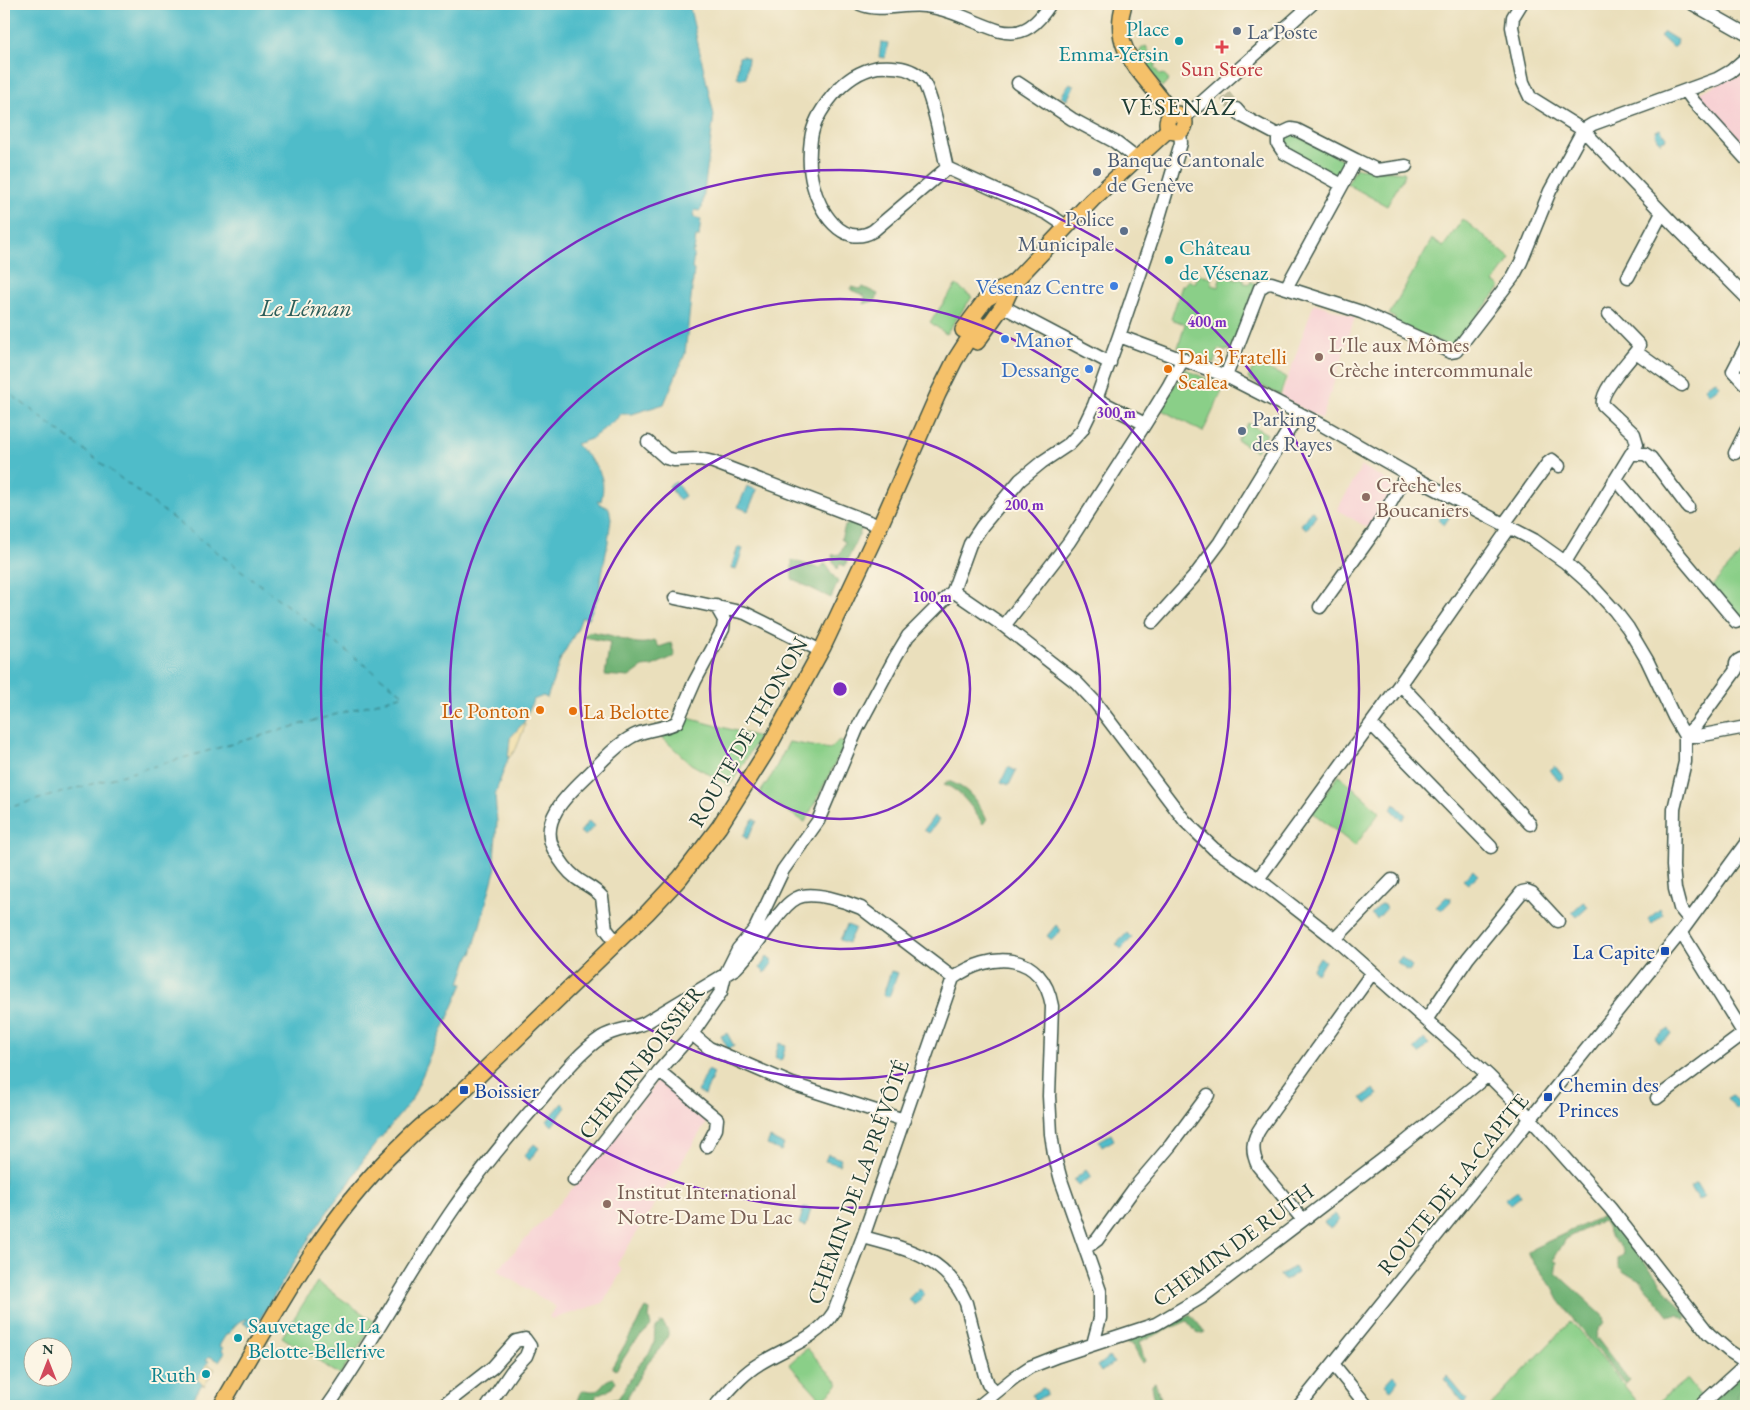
<svg xmlns="http://www.w3.org/2000/svg" width="1750" height="1410" font-family="'EB Garamond',serif">
  <style>
    .built { fill: #f7cfd3 }
    .green { fill: #8acf88; stroke: #54865e }
    .forest { fill: #6fb274; stroke: #477854 }
    .sand { fill: #eeda9e; stroke: #868c69 }
    .water { fill: #4fbcc9; stroke: #377c7e; fill-rule: evenodd }
    .lines { fill: none; stroke-linecap: round; stroke-linejoin: round }
    .ferry { stroke: #2b5d59; stroke-width: 1; stroke-dasharray: 6 5; stroke-linecap: butt }
    .minor-tunnel { stroke: #c1bfa1; stroke-width: 12; stroke-dasharray: 12 6; stroke-linecap: butt }
    .major-tunnel { stroke: #c1bfa1; stroke-width: 15; stroke-dasharray: 15 8; stroke-linecap: butt }
    .minor-casing { stroke: #3d5548; stroke-width: 15 }
    .major-casing { stroke: #3d5548; stroke-width: 18 }
    .minor { stroke: #fff; stroke-width: 12 }
    .major { stroke: #f5c16b; stroke-width: 15 }
    .ring { fill: none; stroke: #7b2cbf; stroke-width: 2.5 }
    .service-dot { fill: #5c6f8a; stroke: #fcf5e5; stroke-width: 2 }
    .culture-dot { fill: #0f9aa8; stroke: #fcf5e5; stroke-width: 2 }
    .health-dot { fill: #e0444e; stroke: #fcf5e5; stroke-width: 2 }
    .shop-dot { fill: #3f7fe0; stroke: #fcf5e5; stroke-width: 2 }
    .education-dot { fill: #8d6e63; stroke: #fcf5e5; stroke-width: 2 }
    .food-dot { fill: #e8710a; stroke: #fcf5e5; stroke-width: 2 }
    .transit-dot { fill: #1a4fb4; stroke: #fcf5e5; stroke-width: 2 }
    .labels { text-anchor: middle; dominant-baseline: central; stroke-width: 4; stroke-linejoin: round; paint-order: stroke }
    .culture-label { font-size: 22px; fill: #0d838f; stroke: #fcf5e5; text-anchor: end }
    .service-label { font-size: 22px; fill: #4e5e75; stroke: #fcf5e5; text-anchor: start }
    .health-label { font-size: 22px; fill: #be3a42; stroke: #fcf5e5 }
    .shop-label { font-size: 22px; fill: #366cbe; stroke: #fcf5e5; text-anchor: end }
    .education-label { font-size: 22px; fill: #785e54; stroke: #fcf5e5; text-anchor: start }
    .food-label { font-size: 22px; fill: #c56008; stroke: #fcf5e5; text-anchor: start }
    .street-label { font-size: 22px; fill: #1f3d34; stroke: #fcf5e5 }
    .transit-label { font-size: 22px; fill: #164399; stroke: #fcf5e5; text-anchor: start }
    .water-label { font-size: 24px; font-style: italic; fill: #2b5d59; stroke: #fcf5e5 }
    .quarter-label { font-size: 25px; letter-spacing: 1px; fill: #1f3d34; stroke: #fcf5e5 }
    .centre { fill: #7b2cbf; stroke: #fcf5e5; stroke-width: 2.5 }
    .ring-label { font-size: 15px; text-anchor: middle; font-weight: bold; fill: #7b2cbf; stroke: #fcf5e5; stroke-width: 4; stroke-linejoin: round; paint-order: stroke }
  </style>
  <rect width="100%" height="100%" fill="#fcf5e5"/>
  <filter id="ink" filterUnits="userSpaceOnUse"><feTurbulence type="fractalNoise" baseFrequency=".02" numOctaves="2"/><feDisplacementMap in="SourceGraphic" scale="10" xChannelSelector="R" yChannelSelector="G"/><feConvolveMatrix kernelMatrix="1 2 1 2 8 2 1 2 1" color-interpolation-filters="sRGB"/></filter>
  <filter id="wash" filterUnits="userSpaceOnUse"><feTurbulence type="fractalNoise" baseFrequency=".0096" numOctaves="4" result="noise"/><feDisplacementMap in="SourceGraphic" scale="20" xChannelSelector="R" yChannelSelector="G"/><feGaussianBlur stdDeviation="1.12" result="paint"/><feColorMatrix in="noise" values="0 0 0 0 0 0 0 0 0 0 0 0 0 0 0 0 0 1.4 0 .05"/><feComposite in="paint" operator="in"/></filter>
  <g filter="url(#wash)">
    <rect width="100%" height="100%" fill="#eadfbc"/>
    <path class="built" d="M1746,70V152L1697,97L1699,93L1727,80L1741,76Z
      M1314,303L1355,317L1322,419L1281,397Z
      M1362,466L1395,485L1370,529L1337,510Z
      M661,1076L710,1117L617,1264L622,1271L603,1303L553,1319L549,1317L556,1307L497,1270L572,1189L637,1105Z"/>
    <path class="green" d="M1146,46L1152,58L1141,64L1137,56L1142,48Z
      M1154,60L1156,64L1154,67L1160,75L1164,74L1169,79L1162,87L1143,66Z
      M1290,132L1349,163L1339,181L1282,146L1285,136Z
      M1356,168L1404,172L1405,174L1387,206L1347,184Z
      M1463,219L1511,259L1494,282L1501,287L1452,347L1394,322L1395,318L1389,315L1432,239L1443,247Z
      M1199,274L1211,278L1212,285L1218,287L1221,275L1237,280L1240,278L1244,279V283L1250,284L1251,281L1256,285L1232,349L1225,351L1218,349L1214,363L1178,348L1185,324L1171,319L1182,286L1186,284L1188,280L1195,283Z
      M956,285L972,297L946,334L930,322Z
      M1257,365L1286,377L1280,395L1248,379L1252,369L1255,370Z
      M1185,369L1224,387L1203,432L1160,409Z
      M1248,423L1267,434L1256,451L1237,440Z
      M1746,548V629L1710,588Z
      M684,717L759,737L730,786L691,764L655,731Z
      M839,740L845,744L805,822L759,794L772,775L789,742L830,749Z
      M1339,775L1380,812L1355,846L1312,812Z
      M317,1282L375,1322L340,1375L282,1337Z
      M1571,1321L1641,1406H1490Z
      M807,1348L839,1384L822,1400L789,1364Z
      M1746,1370V1406H1705Z
      M1687,1379L1702,1398L1691,1406H1653Z"/>
    <path class="forest" d="M851,287L860,289L863,287L878,294L876,300L864,304L865,296L851,290Z
      M854,521L860,524L862,528L845,566L840,564L837,569L833,561L832,555L840,554L845,542L841,539L845,526Z
      M792,560L820,569L824,564L828,566L830,571L838,582L831,598L792,579Z
      M588,631C597,633 607,634 616,637C628,641 642,647 655,640L659,647L671,643L675,656L652,666L643,667L629,677L605,675L610,642L583,637Z
      M948,781C970,789 975,799 987,819L983,824C972,808 963,792 944,784Z
      M1607,1214L1687,1316L1685,1320L1678,1315H1668L1641,1281L1624,1272L1618,1266V1259L1624,1254C1622,1246 1616,1243 1611,1237C1608,1232 1608,1227 1604,1222L1600,1221L1566,1239L1555,1257L1554,1261L1557,1262C1557,1266 1555,1269 1556,1273L1603,1316L1604,1322L1598,1330L1596,1337L1629,1380L1625,1384L1573,1319L1559,1300L1553,1288L1527,1253L1534,1248Z
      M646,1308L650,1310L649,1318L651,1326L633,1344L616,1370L612,1367Z
      M1190,1314L1205,1332L1200,1334L1197,1333L1187,1321L1139,1342L1145,1361L1142,1363L1132,1344L1126,1343V1341L1165,1327Z
      M662,1322L668,1330V1335L663,1345L648,1362L622,1406H606L611,1399H618C625,1388 632,1376 639,1365C643,1359 650,1354 653,1346C657,1336 650,1330 662,1322Z
      M1746,1370V1391H1741L1738,1394L1737,1402L1726,1406H1707Z
      M614,1378L616,1382L611,1389L597,1395L595,1399L597,1406H575L580,1393L585,1390C605,1395 597,1381 614,1378Z
      M1155,1383L1164,1406H1152L1154,1397L1152,1385Z"/>
    <path class="sand" d="M524,722L525,726L516,749L508,759L510,738Z
      M207,1364L215,1369L204,1386L197,1379Z"/>
    <path class="water" d="M4,4H689L714,115L702,208L699,211L695,210L693,217L701,219L699,237H696L694,251H692L694,255L692,269L694,270L685,354L664,404L632,414H619L620,416L591,439L576,444C594,464 608,472 601,501L598,500V503L609,508L611,518L608,542L598,597L588,619L582,617L577,630L561,658L547,698L543,696L533,700L524,722L510,738L508,759L495,794L497,823L494,859L496,867L472,954L469,956L460,983L463,984L411,1101L365,1157L350,1182L332,1205L306,1243L254,1329L243,1323L248,1319C239,1319 233,1327 229,1334L227,1333L219,1346L223,1348L222,1351L225,1352L219,1361L209,1356L206,1360L209,1361L197,1379L202,1384L189,1406H4ZM32,1348H62V1378H32Z
      M1664,32L1677,40L1675,47H1672L1660,36Z
      M881,42L888,43L885,58L879,57Z
      M743,56L748,58L746,78L742,79L737,77L739,57Z
      M1069,83L1074,86L1067,100L1061,97Z
      M1660,129L1666,137L1665,140L1661,141V143L1655,134L1656,131Z
      M1716,381L1720,386L1709,394L1705,388L1708,385Z
      M676,482L685,496L679,500L669,486Z
      M747,486L757,490L748,511L738,507Z
      M1448,507L1454,511L1444,525L1438,520Z
      M1312,511L1315,513L1316,516L1307,529L1301,525L1309,513Z
      M738,547L743,549L736,569L731,568Z
      M1555,766L1564,777L1559,781L1550,770Z
      M1008,767L1016,771L1009,785L1001,782Z
      M1395,804L1406,815L1402,820L1391,809Z
      M934,816L939,820L929,833L924,830Z
      M753,819L757,821L747,839L743,836Z
      M589,821L594,826L585,836L580,832Z
      M1473,870L1478,875L1468,884L1463,880Z
      M1446,897L1450,898L1451,901L1441,911L1436,907Z
      M1583,902L1586,904L1588,907L1577,917L1572,912Z
      M1381,904L1384,905L1386,909L1377,919L1371,914Z
      M1660,909L1663,915L1652,924L1648,919Z
      M847,925L855,928L848,943L840,940Z
      M1056,925L1061,930L1052,940L1047,936Z
      M1127,933L1132,938L1121,949L1116,944Z
      M767,957L773,962L765,973L760,968Z
      M1320,957L1325,961L1317,974L1312,970Z
      M1401,957L1412,966L1410,970L1408,971L1397,962Z
      M891,971L898,973L889,997L883,995Z
      M1669,1029L1672,1035L1659,1043L1655,1038Z
      M727,1033L734,1046L728,1049L721,1036Z
      M1424,1039L1429,1044L1419,1054L1414,1049Z
      M779,1043L786,1045L782,1059L779,1060L775,1057Z
      M708,1070L714,1073L705,1095L698,1092Z
      M1374,1089L1378,1095L1366,1104L1361,1098Z
      M1732,1095L1739,1104L1746,1098V1103L1737,1110L1727,1098Z
      M562,1103L566,1107L552,1126L547,1121Z
      M1111,1134L1114,1140L1102,1147L1099,1141Z
      M770,1138L784,1145L781,1151L767,1145Z
      M534,1144L539,1148L529,1161L524,1156Z
      M828,1154L841,1159L839,1165L825,1161Z
      M1086,1170L1091,1177L1078,1186L1074,1180Z
      M1696,1183L1704,1196L1698,1200L1690,1187Z
      M1516,1191H1519L1521,1196L1510,1205L1505,1199Z
      M804,1207L811,1209L806,1226L799,1224Z
      M1335,1214L1340,1220L1330,1229L1324,1222Z
      M1294,1267L1297,1273L1284,1281L1280,1275Z
      M919,1288L925,1294L915,1305L908,1299Z
      M1109,1357L1114,1363L1101,1372L1097,1366Z
      M1394,1375L1399,1380L1391,1390L1385,1385Z
      M1447,1376L1467,1400L1464,1403L1444,1379Z
      M1043,1388L1045,1389L1047,1394L1035,1401L1032,1395Z"/>
    <g class="lines">
      <path class="ferry" d="M4,389L404,695
        M4,809L404,695"/>
    </g>
  </g>
  <g filter="url(#ink)">
    <g class="lines">
      <path class="minor-tunnel" d="M1225,96L1236,109"/>
      <path class="major-tunnel" d="M978,324L1009,287"/>
      <defs>
        <path id="minor" d="M860,4C880,13 904,3 925,6C951,9 975,23 1000,31C1024,37 1038,23 1050,4
          M1521,4L1513,17L1512,27L1523,82L1530,97L1583,130L1675,226L1746,297
          M1693,4L1746,34
          M878,67C891,66 909,67 919,76C932,87 942,149 947,168L873,231C842,249 819,210 813,185C809,170 809,154 811,139C813,122 823,107 833,95C846,80 859,71 878,67Z
          M1018,83L1072,119L1115,142L1137,159
          M1686,91L1694,102L1746,159
          M1236,109L1242,116L1278,135V144L1284,153L1342,185
          M1184,118L1312,4
          M1583,130L1593,124L1717,79L1731,71L1746,58
          M1278,135L1291,129L1297,130L1356,160
          M947,168L1048,214L1066,226
          M1628,277L1662,213
          M1286,288L1356,160L1377,170L1406,166
          M1002,306L1110,363
          M1609,314L1639,345L1637,350C1629,361 1599,392 1603,405L1634,434L1637,444L1631,454H1645L1651,458L1688,507
          M1119,336L1226,376L1324,426L1415,478L1534,540L1565,562L1592,586L1615,611L1628,628L1647,660L1674,717L1685,736V762L1674,809L1673,866L1675,889L1680,908L1689,919
          M1746,346L1733,371L1746,385
          M1636,352L1682,385
          M1226,376L1260,288L1266,284L1271,283L1361,312L1446,350L1450,352L1456,351L1513,277L1521,262L1550,191L1583,130
          M1096,399L1145,424
          M648,442L666,458L674,460L700,459L713,462L880,526
          M1735,453L1746,431
          M1614,481L1620,484L1736,622
          M1504,524L1548,463L1552,460L1559,466
          M1565,562L1631,454
          M953,591L1004,626L1076,682L1095,702L1185,821L1214,849L1258,879L1335,939L1488,1075L1522,1109L1610,1208L1709,1334L1729,1351L1746,1362
          M675,598L745,613L821,651
          M1320,607L1374,532L1407,474
          M1153,622L1193,578L1220,542L1299,413
          M1004,626L1069,542L1145,424L1168,387L1183,359
          M1400,684L1530,824
          M1371,724L1491,847
          M1685,736L1696,725L1736,670C1735,665 1736,661 1741,659L1746,660
          M1685,736H1698L1746,727
          M1258,879L1400,684L1510,527
          M1681,932L1746,1037
          M1335,939L1392,880
          M617,943L606,929L602,897C595,888 583,884 575,877C566,870 559,859 554,850C537,818 573,790 593,770C605,758 618,744 633,736C647,728 664,730 677,722L695,681L723,629L724,620L716,606
          M1426,1020L1468,958L1522,892L1527,891L1532,893L1558,921
          M692,1034L709,1048L792,1084L904,1120
          M659,1071L717,1119L716,1129L707,1146
          M1657,1098L1744,1033
          M574,1180L659,1071L692,1034L721,992L725,975L738,949L755,929L783,870L818,821L857,729L896,656L908,636L953,591L970,544L982,526L1020,480L1042,462L1069,444L1082,430L1094,405L1119,336L1157,224L1181,143L1180,132
          M1303,1220L1258,1166C1251,1151 1252,1140 1261,1127L1372,973
          M863,1237C907,1249 946,1257 966,1303L985,1376L988,1384L996,1392
          M1086,1248L1097,1240L1136,1186L1170,1146L1208,1095
          M1333,1364L1367,1406
          M328,1406C373,1342 409,1273 454,1208C479,1172 507,1138 536,1105C555,1083 578,1053 602,1037C615,1029 631,1029 645,1023L736,968C749,955 759,940 770,926C778,916 786,903 797,898C812,890 847,902 861,908L953,978C991,951 1042,951 1052,1006L1049,1096L1051,1134L1054,1154L1061,1180L1100,1291V1318L1093,1344
          M443,1406L493,1367L516,1341L525,1339L530,1346L526,1356L512,1371L488,1406
          M715,1406C728,1392 742,1374 759,1364C786,1347 817,1339 834,1312L863,1237L953,978
          M979,1406L1015,1377L1030,1367L1058,1356L1156,1324L1202,1297L1403,1144L1488,1075
          M1299,1406L1681,932L1746,843
          M1700,1406L1746,1364"/>
        <path id="major" d="M1124,4C1108,54 1150,77 1172,115
          M1167 123a9 9 0 1 1 18 0a9 9 0 1 1-18 0Z
          M963,330L986,299L1014,282L1092,200L1169,129
          M977,342L1004,304L1014,282
          M221,1406C273,1318 320,1224 395,1151C410,1137 423,1122 441,1112L647,913L680,878L719,827L766,752L823,647L880,526L938,394L955,360L978,324"/>
      </defs>
      <use href="#minor" class="minor-casing"/>
      <use href="#major" class="major-casing"/>
      <use href="#minor" class="minor"/>
      <use href="#major" class="major"/>
    </g>
  </g>
  <g class="ring">
    <circle cx="840" cy="689" r="130"/>
    <circle cx="840" cy="689" r="260"/>
    <circle cx="840" cy="689" r="390"/>
    <circle cx="840" cy="689" r="519"/>
  </g>
  <g class="service-dot">
    <circle cx="1237" cy="31" r="5"/>
    <circle cx="1097" cy="172" r="5"/>
    <circle cx="1124" cy="231" r="5"/>
    <circle cx="1242" cy="431" r="5"/>
  </g>
  <g class="culture-dot">
    <circle cx="1179" cy="41" r="5"/>
    <circle cx="1169" cy="260" r="5"/>
    <circle cx="238" cy="1338" r="5"/>
    <circle cx="206" cy="1374" r="5"/>
  </g>
  <path class="health-dot" d="M1219.5 39.5h5v5h5v5h-5v5h-5v-5h-5v-5h5z"/>
  <g class="shop-dot">
    <circle cx="1114" cy="286" r="5"/>
    <circle cx="1005" cy="339" r="5"/>
    <circle cx="1089" cy="369" r="5"/>
  </g>
  <g class="education-dot">
    <circle cx="1319" cy="357" r="5"/>
    <circle cx="1366" cy="497" r="5"/>
    <circle cx="607" cy="1204" r="5"/>
  </g>
  <g class="food-dot">
    <circle cx="1168" cy="369" r="5"/>
    <circle cx="540" cy="710" r="5"/>
    <circle cx="573" cy="711" r="5"/>
  </g>
  <g class="transit-dot">
    <rect x="1660" y="946" width="10" height="10" rx="2.5"/>
    <rect x="459" y="1085" width="10" height="10" rx="2.5"/>
    <rect x="1543" y="1092" width="10" height="10" rx="2.5"/>
  </g>
  <g class="labels">
    <g class="culture-label">
      <text x="1169" y="28">Place<tspan x="1169" dy="25">Emma-Yersin</tspan></text>
      <text x="1179" y="247" text-anchor="start">Château<tspan x="1179" dy="25">de Vésenaz</tspan></text>
      <text x="248" y="1325" text-anchor="start">Sauvetage de La<tspan x="248" dy="25">Belotte-Bellerive</tspan></text>
      <text x="196" y="1374">Ruth</text>
    </g>
    <g class="service-label">
      <text x="1247" y="31">La Poste</text>
      <text x="1107" y="159">Banque Cantonale<tspan x="1107" dy="25">de Genève</tspan></text>
      <text x="1114" y="218" text-anchor="end">Police<tspan x="1114" dy="25">Municipale</tspan></text>
      <text x="1252" y="418">Parking<tspan x="1252" dy="25">des Rayes</tspan></text>
    </g>
    <g class="health-label">
      <text x="1222" y="68">Sun Store</text>
    </g>
    <g class="shop-label">
      <text x="1104" y="286">Vésenaz Centre</text>
      <text x="1015" y="339" text-anchor="start">Manor</text>
      <text x="1079" y="369">Dessange</text>
    </g>
    <g class="education-label">
      <text x="1329" y="344">L'Ile aux Mômes<tspan x="1329" dy="25">Crèche intercommunale</tspan></text>
      <text x="1376" y="484">Crèche les<tspan x="1376" dy="25">Boucaniers</tspan></text>
      <text x="617" y="1191">Institut International<tspan x="617" dy="25">Notre-Dame Du Lac</tspan></text>
    </g>
    <g class="food-label">
      <text x="1178" y="356">Dai 3 Fratelli<tspan x="1178" dy="25">Scalea</tspan></text>
      <text x="530" y="710" text-anchor="end">Le Ponton</text>
      <text x="583" y="711">La Belotte</text>
    </g>
    <g class="street-label">
      <text transform="translate(748 732) rotate(-60)">ROUTE DE THONON</text>
      <text transform="translate(641 1062) rotate(-52)">CHEMIN BOISSIER</text>
      <text transform="translate(858 1182) rotate(-70)">CHEMIN DE LA PRÉVÔTÉ</text>
      <text transform="translate(1453 1184) rotate(-51)">ROUTE DE LA-CAPITE</text>
      <text transform="translate(1233 1245) rotate(-36)">CHEMIN DE RUTH</text>
    </g>
    <g class="transit-label">
      <text x="1655" y="951" text-anchor="end">La Capite</text>
      <text x="1558" y="1084">Chemin des<tspan x="1558" dy="25">Princes</tspan></text>
      <text x="474" y="1090">Boissier</text>
    </g>
    <g class="water-label">
      <text x="306" y="307">Le Léman</text>
    </g>
    <g class="quarter-label">
      <text x="1179" y="106">VÉSENAZ</text>
    </g>
  </g>
  <circle cx="840" cy="689" r="8" class="centre"/>
  <g class="ring-label">
    <text x="1207" y="327">400 m</text>
    <text x="1116" y="418">300 m</text>
    <text x="1024" y="510">200 m</text>
    <text x="932" y="602">100 m</text>
  </g>
  <rect width="1750" height="1410" fill="none" stroke="#fcf5e5" stroke-width="20"/>
  <g transform="translate(48 1362)"><circle r="24" fill="#fcf5e5" stroke="#a4ab9e"/>
  <path d="M0-4L9 19L0 12L-9 19Z" fill="#d1495b"/>
  <text y="-8" font-size="14" font-weight="bold" text-anchor="middle" fill="#1f3d34">N</text>
  </g>
</svg>
